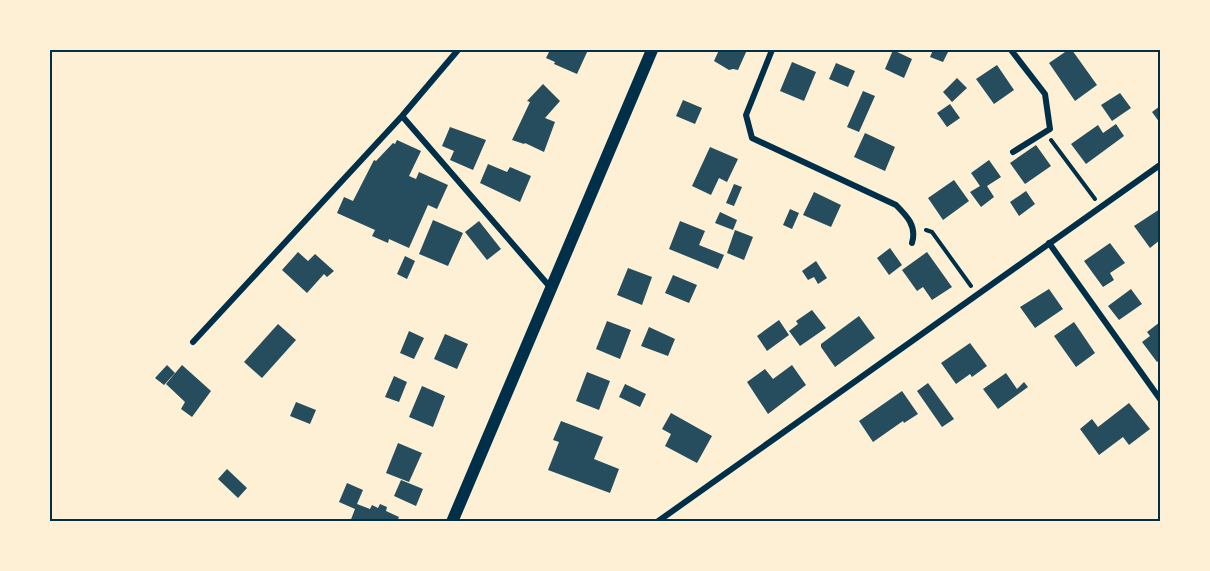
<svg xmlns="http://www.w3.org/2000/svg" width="1210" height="571" font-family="Helvetica,sans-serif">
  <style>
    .building { fill: #264d5e }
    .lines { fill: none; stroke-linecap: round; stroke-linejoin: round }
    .path { stroke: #003049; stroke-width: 4 }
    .minor { stroke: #003049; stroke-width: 6 }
    .secondary { stroke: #003049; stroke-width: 12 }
    .neatline { fill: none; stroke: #003049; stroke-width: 2 }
  </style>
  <rect width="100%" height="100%" fill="#fdf0d5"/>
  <path class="building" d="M550,50H588L577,74L554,64L555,62L546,58Z
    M719,50H747L738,70L733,69L729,70L714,61Z
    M893,50L912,59L904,78L885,69Z
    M933,50H949L943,62L930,57Z
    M1068,50H1072L1097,85L1075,101L1049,63Z
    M792,62L816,72L804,101L780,91Z
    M836,63L855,71L848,87L829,79Z
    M997,65L1014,90L994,104L976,79Z
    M957,78L967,88L952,102L943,92Z
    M543,84L560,101L545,118L555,122L544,152L525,143L524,144L512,140L530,102L527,101Z
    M863,91L875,96L859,132L847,127Z
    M1120,93L1131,108L1112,121L1101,105Z
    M683,100L702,108L695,124L676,116Z
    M950,104L960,118L947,127L937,113Z
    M1160,106V123L1152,112Z
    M1116,124L1124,136L1086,164L1071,144L1098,125L1103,133Z
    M450,127L486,140L473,170L450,160L454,151L442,146Z
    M865,133L895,147L885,171L854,157Z
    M397,140L421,151L409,176L416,179L419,172L448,185L437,209L428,205L409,248L389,239L388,243L372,236L375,230L337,213L344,197L353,201L374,160L376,161L393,143L395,144Z
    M1036,145L1051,166L1025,184L1010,163Z
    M710,147L738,159L727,182L719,178L711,195L692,186Z
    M989,160L1001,177L987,186L994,197L981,207L970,192L980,186L971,173Z
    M488,164L507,172L510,167L531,176L520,202L480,183Z
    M954,180L969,201L943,220L928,198Z
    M734,184L742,187L734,206L726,203Z
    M1026,191L1035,204L1019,216L1010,202Z
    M814,192L841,205L831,227L803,215Z
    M790,209L799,213L792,229L783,225Z
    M1160,209V240L1150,248L1134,226Z
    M720,212L737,220L733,230L715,223Z
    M433,220L463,233L448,266L419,254Z
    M479,221L501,249L487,260L465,232Z
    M680,221L705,231L699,245L724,255L718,269L669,249Z
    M735,230L753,237L744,260L727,253Z
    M1110,243L1125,263L1110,273L1114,280L1103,287L1084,261Z
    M890,248L902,265L889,275L877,258Z
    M298,252L308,261L315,254L334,271L327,277L324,274L307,293L282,270Z
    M927,252L952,287L932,300L923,287L917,291L902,270Z
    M405,256L415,261L407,279L397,274Z
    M816,261L827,278L818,284L814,277L808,280L802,271Z
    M628,268L652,277L642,305L617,295Z
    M673,275L697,285L689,303L665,293Z
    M1049,289L1063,309L1035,328L1020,307Z
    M1131,289L1142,304L1119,320L1108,306Z
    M812,310L826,328L800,346L789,331L798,324L796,321Z
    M859,316L875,338L835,367L821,347V344Z
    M779,320L789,335L767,351L757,336Z
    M607,321L631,330L620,359L596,349Z
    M1074,322L1095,353L1076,367L1054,336Z
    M1160,322V360L1157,362L1142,342L1150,336L1147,332Z
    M278,324L296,340L262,378L244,362Z
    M649,327L675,339L668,356L641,346Z
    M409,331L424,338L414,359L400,353Z
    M445,334L468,344L457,369L434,359Z
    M970,343L987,366L972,377L970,374L956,384L941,363Z
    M167,365L175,373L164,385L155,378Z
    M182,365L211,391L192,417L181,409L185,402L166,384Z
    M792,365L806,385L768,414L747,382L765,369L773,379Z
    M587,372L610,381L599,410L576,401Z
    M1006,373L1017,389L1024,382L1028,387L998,409L983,389Z
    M394,376L407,382L399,402L385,397Z
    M928,383L954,419L942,427L917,391Z
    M625,384L646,394L640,407L619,397Z
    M422,386L445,396L433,427L409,417Z
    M902,391L918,414L904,423L903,421L873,442L859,421Z
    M296,402L316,410L310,424L290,416Z
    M1129,403L1150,429L1129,445L1123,437L1099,455L1080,429L1092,419L1098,427Z
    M671,413L712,436L697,463L665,446L671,434L662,429Z
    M561,421L603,437L594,459L619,469L610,493L548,470L559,442L553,440Z
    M398,443L422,453L409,482L386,473Z
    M227,469L247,488L238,498L218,479Z
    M401,480L423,489L416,506L394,496Z
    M347,483L363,490L357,504L370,509L372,505L378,508L380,504L387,507L386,511L399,517L397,522H350L355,509L339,502Z"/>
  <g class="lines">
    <path class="path" d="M1051,140L1095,199
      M926,230L932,232L971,286"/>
    <path class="minor" d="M772,50L746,115L752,138L896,205C907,216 917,226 912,243
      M1011,50L1045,94L1050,129L1013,152
      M402,116L550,287
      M1049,243L1160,399
      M193,342L402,116L458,50
      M657,522L1160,165"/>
    <path class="secondary" d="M452,522L652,50"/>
  </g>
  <rect width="1210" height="571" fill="none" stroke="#fdf0d5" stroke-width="102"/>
  <rect x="51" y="51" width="1108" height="469" class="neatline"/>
</svg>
